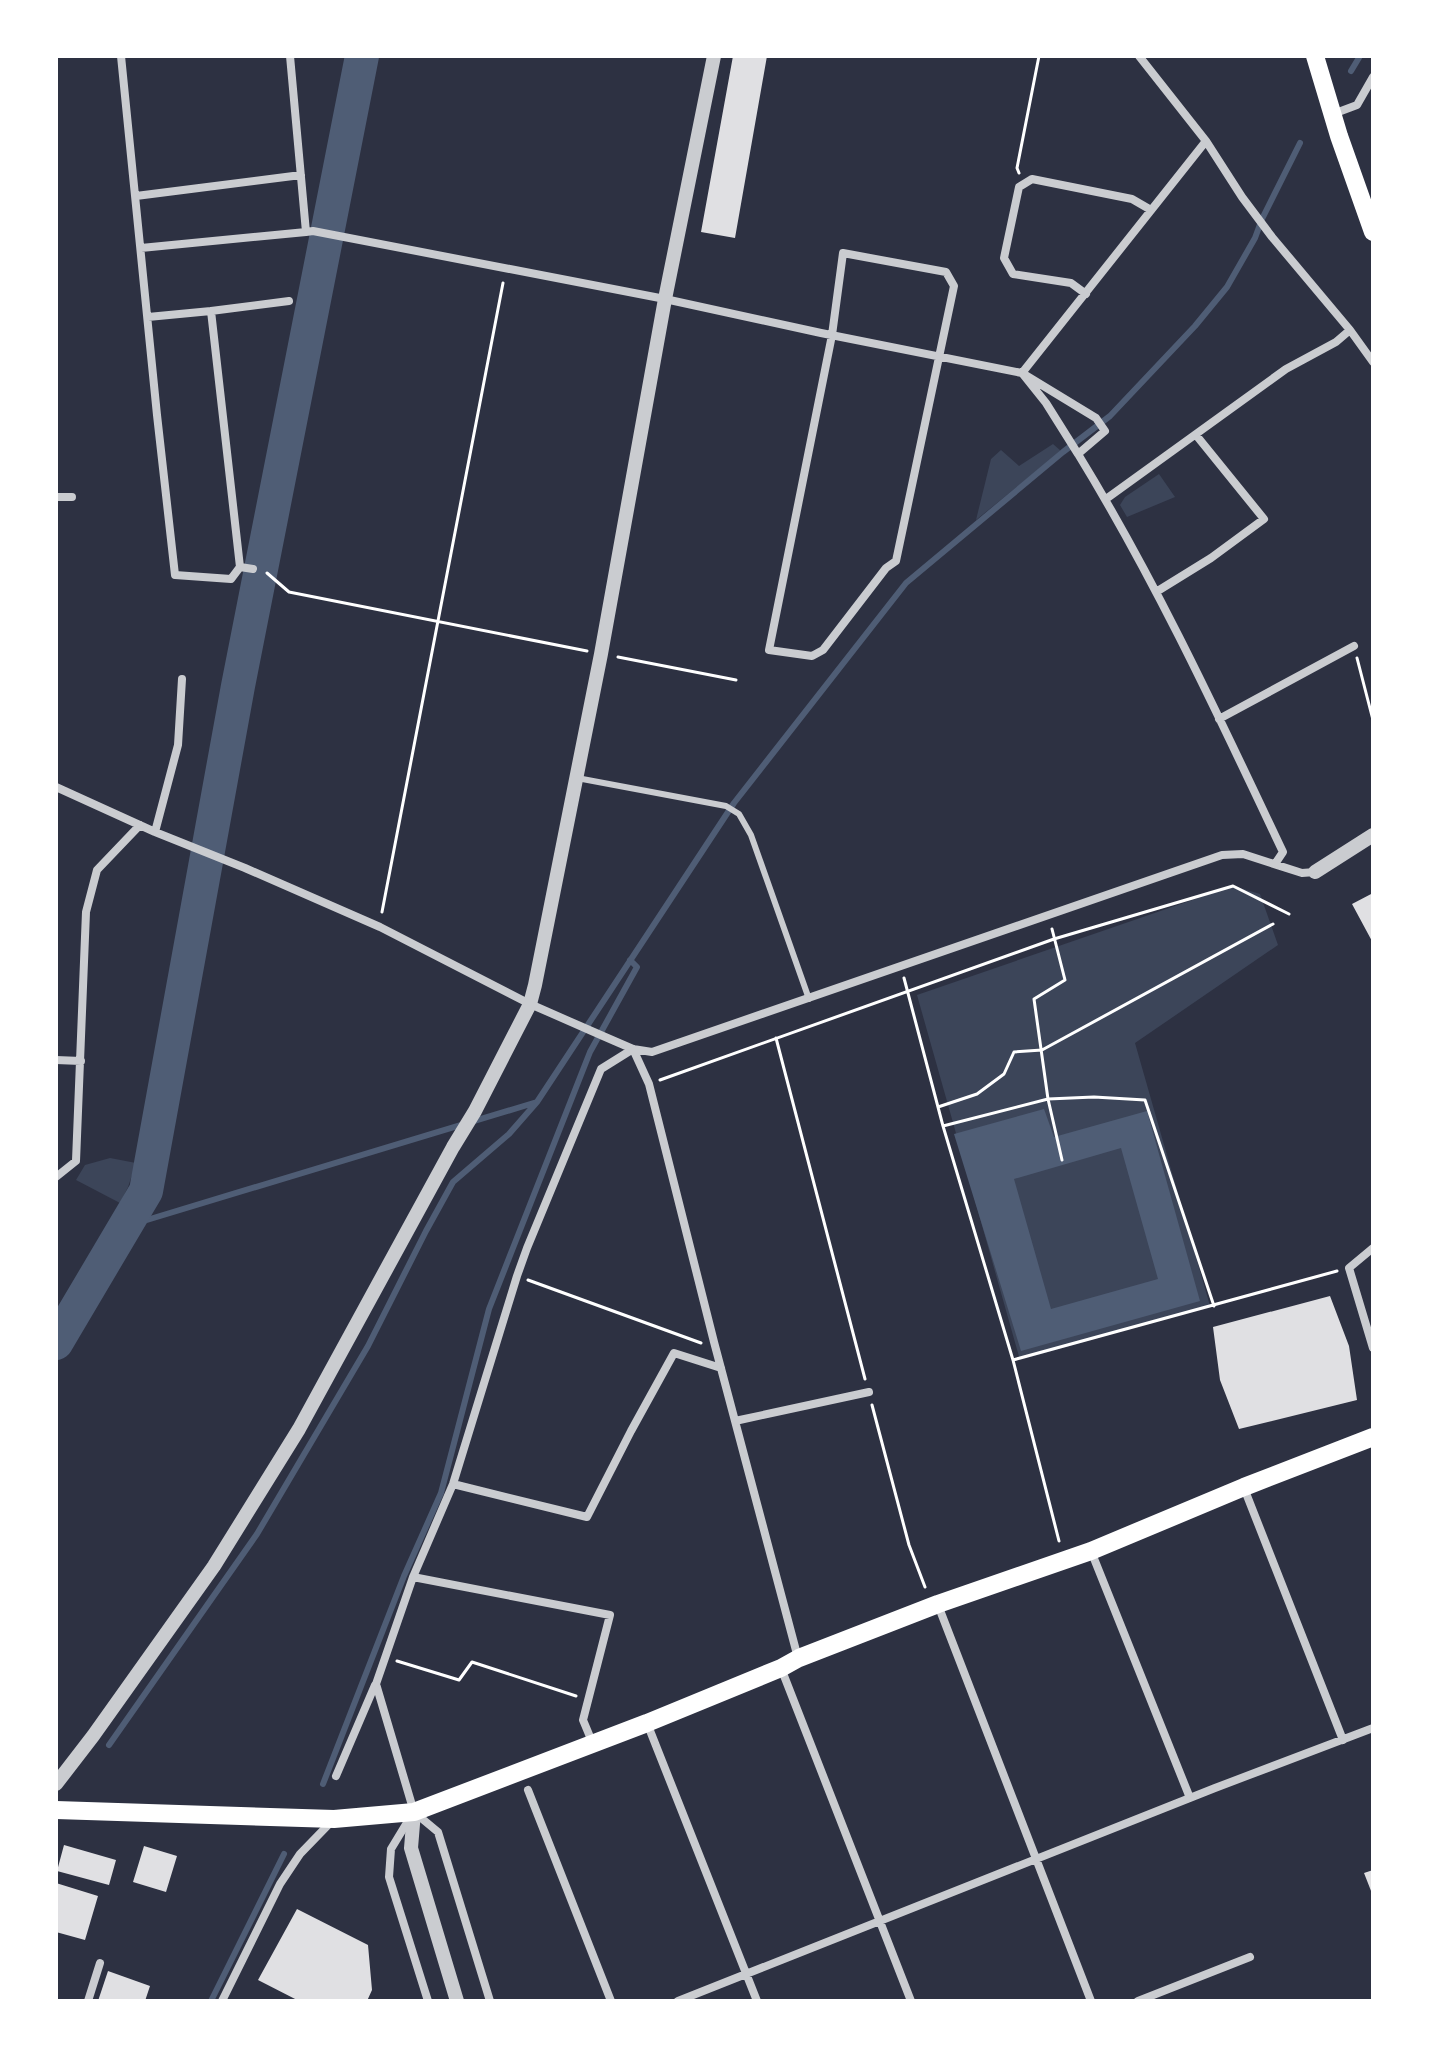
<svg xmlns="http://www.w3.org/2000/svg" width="1429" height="2057" font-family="Figtree,sans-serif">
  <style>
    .green { fill: #3c4559 }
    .water { fill: #4f5d75; fill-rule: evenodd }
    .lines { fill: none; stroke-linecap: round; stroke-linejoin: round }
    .stream { stroke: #4f5d75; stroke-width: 6 }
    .river { stroke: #4f5d75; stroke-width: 34 }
    .building { fill: #e0e0e3 }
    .path { stroke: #fff; stroke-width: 3 }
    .service { stroke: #caccd0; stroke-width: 6 }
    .minor { stroke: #caccd0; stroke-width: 8 }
    .tertiary { stroke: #caccd0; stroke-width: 14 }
    .primary { stroke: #fff; stroke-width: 18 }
  </style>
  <rect width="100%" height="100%" fill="#2d3142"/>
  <path class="green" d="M1053,444L1061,451L976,520L991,459L1001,450L1019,466Z
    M1159,474L1175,497L1127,517L1120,505L1125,497Z
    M1233,886L1260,894L1278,945L1135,1043L1210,1306L1020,1360L917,995Z
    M110,1158L136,1163L128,1187L120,1203L76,1180L85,1165Z"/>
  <path class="water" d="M1044,1109L1054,1137L1147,1111L1200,1301L1021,1351L954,1134ZM1121,1148L1158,1279L1051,1309L1014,1179Z"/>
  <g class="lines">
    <path class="stream" d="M1351,71L1360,56
      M127,1226L537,1102L734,803L906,583L1063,452L1110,416L1195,326L1227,287L1255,238L1262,219L1300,143
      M109,1745L257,1534L368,1346L426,1231L453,1182L509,1134L537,1102
      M323,1784L404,1576L441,1493L489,1309L590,1052L637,967L630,960
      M211,2001L284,1854"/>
    <path class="river" d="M56,1343L146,1191L238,686L362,56"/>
  </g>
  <path class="building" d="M733,56H767L735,238L701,232Z
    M1373,893V943L1352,904Z
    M1330,1296L1349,1346L1357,1400L1239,1429L1220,1380L1213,1327Z
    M64,1845L116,1860L109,1885L57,1871Z
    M144,1846L177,1856L166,1892L133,1882Z
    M1373,1870V1896L1364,1873Z
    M56,1883L98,1896L85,1940L56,1932Z
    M297,1909L368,1945L372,1990L367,2001H299L258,1980Z
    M108,1971L150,1986L145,2001H98Z"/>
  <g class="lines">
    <path class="path" d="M1019,173L1017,168L1039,56
      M267,573L289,592L587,651
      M618,657L736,680
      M1357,658L1373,720
      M382,912L503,283
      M1052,929L1065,980L1034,999L1048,1099L1062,1160
      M904,978L943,1126L1013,1360L1059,1541
      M776,1038L865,1379
      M660,1080L1054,939L1233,886L1289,914
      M938,1107L977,1094L1004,1074L1014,1052L1042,1050L1273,924
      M943,1126L1048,1099L1094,1097L1145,1100L1214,1306
      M528,1280L701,1343
      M1013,1360L1337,1271
      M872,1405L909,1545L925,1587
      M397,1661L459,1680L472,1662L576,1696"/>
    <path class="service" d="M577,778L726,806L739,814L751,835L809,999"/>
    <path class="minor" d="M121,56L157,415L175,575L231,579L240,567L253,569
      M290,56L306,232L313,231L665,299L821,333L1022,373L1096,418L1105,431L1078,454C1156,581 1219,717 1283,852L1275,864
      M1139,56L1206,141L1242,197L1272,237L1350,330L1373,362
      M1333,114L1357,105L1373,77
      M136,196L301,175
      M141,248L306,232
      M843,253L946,272L954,286L896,561L886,568L823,650L812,656L769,650L832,335Z
      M1086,294L1071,283L1013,274L1004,258L1019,187L1032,179L1132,199L1151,210
      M211,311L289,301
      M148,317L211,311L240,567
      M1078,454L1046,403L1022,373L1206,141
      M56,497H72
      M1106,499L1286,369L1336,342L1350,330
      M1156,592L1211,558L1264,519L1196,435
      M1219,719L1354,646
      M56,787L155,832L245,868L380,927L530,1004L603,1036L633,1049L652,1052L1222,855L1243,854L1302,873L1315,872
      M155,832L178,745L182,679
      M633,1049L649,1084L714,1342L798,1658
      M56,1060L81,1061
      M56,1177L76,1161L86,912L97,870L140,825
      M1373,1248L1349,1268L1373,1348
      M735,1421L869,1392
      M453,1484L587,1517L631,1431L674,1353L721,1368
      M1244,1488L1343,1740
      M1091,1551L1190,1798
      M413,1577L610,1615L583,1720L593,1744
      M938,1605L1091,2001
      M781,1668L911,2001
      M647,1723L757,2001
      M336,1776L375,1685
      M528,1790L611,2001
      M411,1816L391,1849L389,1877L428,2001
      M88,2001L100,1963
      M222,2001L280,1884L300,1854L331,1822
      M490,2001L438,1832L414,1812L376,1684L413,1577L453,1484L517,1276L527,1248L601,1069L633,1049
      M678,2001L1215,1788L1373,1728
      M1138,2001L1250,1957"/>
    <path class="tertiary" d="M1315,872L1373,835
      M56,1784L93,1736L214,1566L299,1429L453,1147L475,1111L530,1004L535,985L601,654L665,299L714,56
      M414,1812L411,1848L457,2001"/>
    <path class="primary" d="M1315,56L1339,136L1373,232
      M56,1810L334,1819L414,1812L647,1723L781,1668L799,1658L938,1604L1091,1551L1244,1487L1373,1437"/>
  </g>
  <rect width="1429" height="2057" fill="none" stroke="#ffffff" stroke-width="116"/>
</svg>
